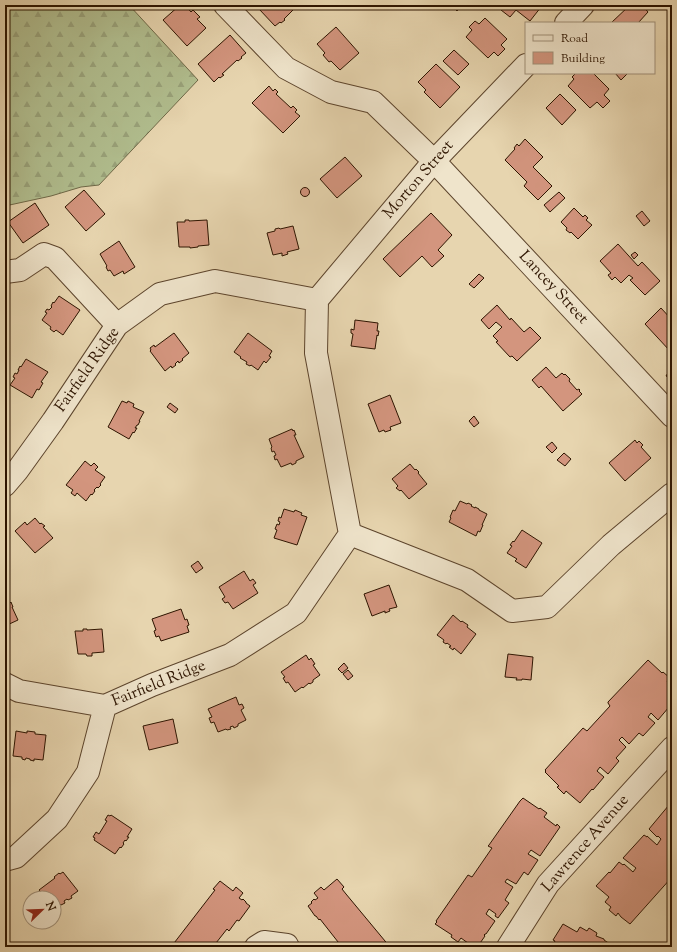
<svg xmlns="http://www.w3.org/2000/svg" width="677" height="952" font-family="'Sorts Mill Goudy',serif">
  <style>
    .forest { fill: url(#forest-firs); stroke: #6f6948 }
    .building { fill: #d3957e; stroke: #2d1400 }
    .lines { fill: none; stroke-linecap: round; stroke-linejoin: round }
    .minor-casing { stroke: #5c442c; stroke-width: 24 }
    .minor { stroke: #efe4cb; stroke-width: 22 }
    .labels { text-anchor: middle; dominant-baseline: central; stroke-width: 3.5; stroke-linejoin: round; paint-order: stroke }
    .street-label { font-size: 16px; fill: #2d1400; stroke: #efe4cb }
  </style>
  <defs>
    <pattern id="forest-firs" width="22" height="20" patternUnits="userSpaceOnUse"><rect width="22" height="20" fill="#b1be8f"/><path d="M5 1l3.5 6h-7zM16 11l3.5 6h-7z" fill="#99a27a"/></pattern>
  </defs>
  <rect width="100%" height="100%" fill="#e7d5af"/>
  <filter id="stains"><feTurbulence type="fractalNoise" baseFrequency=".005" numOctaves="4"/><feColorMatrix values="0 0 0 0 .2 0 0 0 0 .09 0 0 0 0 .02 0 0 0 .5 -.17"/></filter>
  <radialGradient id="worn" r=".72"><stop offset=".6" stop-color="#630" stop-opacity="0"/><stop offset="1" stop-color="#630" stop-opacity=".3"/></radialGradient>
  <path class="forest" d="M5,5H129L198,80L99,185L81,187L51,196L5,206Z"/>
  <path class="building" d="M180,5H185L191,12L193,10L200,17L197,19L206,28L187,46L163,20Z
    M263,5H301L300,6L298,5L284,19L285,20L281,23L280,22L275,26L259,9Z
    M451,5H462L457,11Z
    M505,5H539L541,7L530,21L516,10L510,17L501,10Z
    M630,5H642L648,12L638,23H611Z
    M485,18L507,39L501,45L505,49L498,56L494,52L488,58L466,37L472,30L469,27L475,21L479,24Z
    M336,27L359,53L340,70L331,61L329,62L323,55L325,53L317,44Z
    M230,35L246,53L241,57L242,58L238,61L237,60L222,74L224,75L220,78L219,77L214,82L198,64Z
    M454,50L469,64L458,75L443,61Z
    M436,64L460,87L440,108L424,92L426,90L418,82Z
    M576,73H593L609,89L604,95L610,101L603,108L597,102L590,108L568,86L574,79L572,77Z
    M615,73H628L621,80Z
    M269,86L273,91L275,89L278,92L276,94L291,108L293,106L297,110L295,112L300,116L283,133L252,103Z
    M560,94L576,110L562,125L546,108Z
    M525,139L543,157L533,167L552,186L538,200L524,186L527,182L505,160L515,149L514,148L517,144L519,146Z
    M345,157L362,176L337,198L320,179Z
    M300.5 192a4.5 4.5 0 1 1 9 0a4.5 4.5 0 1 1-9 0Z
    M84,190L105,214L86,231L65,207Z
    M559,192L565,198L550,212L544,205Z
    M35,203L49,225L23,243L8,222Z
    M574,208L583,217L585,215L588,218L586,220L592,225L578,239L571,232L570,233L566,230L567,228L561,222Z
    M642,211L650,221L644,226L636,216Z
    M431,213L452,235L438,250L444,256L432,267L422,256L400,277L383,259Z
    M185,220H189V221L207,220L209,245L198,246V247L190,248V247H179L177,222H185Z
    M293,226L299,249L287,252L288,254L282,256V253L273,255L267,233L275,231V229L279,228L280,229Z
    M119,241L135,267L124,274L123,271L114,276L110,270L108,271L106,267L107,266L100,254Z
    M618,244L638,266L642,262L660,281L645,295L630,280L633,278L629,275L621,283L615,277L612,280L608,275L611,273L600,261Z
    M635,252L638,255L634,259L631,255Z
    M479,274L484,278L474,288L469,284Z
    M59,296L80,310L63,335L56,330L54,332L50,329L51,327L42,320L47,313L45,312L47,309L49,310L52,307L51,306L53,302L54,303Z
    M497,305L510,320L511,318L524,332L530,327L541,338L517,361L512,356L510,357L496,342L498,341L493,336L502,327L496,322L489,329L481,320Z
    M661,308L672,320V349L670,351L645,324Z
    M355,320L378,323L377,331H379L378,336L377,335L375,349L351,346L353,334L351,333V329L354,330Z
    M174,333L189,353L182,359L183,360L179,363L178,361L175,364L176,365L172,368L171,366L165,371L150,351L151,350L150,348L154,345L155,347Z
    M248,333L272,351L269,356L271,357L266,363L264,361L258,370L251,365L250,366L246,364L247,362L240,358L241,357L234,352Z
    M26,359L48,372L41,382L43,383L39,390L37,389L32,398L10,385L15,378L13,377L15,373L17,374L19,370H18L20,366L21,367Z
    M546,367L556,378L562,373L564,375L565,374L570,379L569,381L577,390L579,389L580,390L579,391L582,394L563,411L541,386L539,388L532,380Z
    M671,368L672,369V379L666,376Z
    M390,395L401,423L390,427L391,430L385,432L384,430L379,432L368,404Z
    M122,401L127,403L128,401L134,404L133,407L144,412L139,421H140L138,425H137L135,428H137L134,433L133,432L129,439L108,427Z
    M170,403L178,409L175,413L167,407Z
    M474,416L479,423L474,427L469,421Z
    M292,429L293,431L294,430L296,435H294L304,457L296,461V463L292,465L291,463L281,467L277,459L275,460L274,456L276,455L274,451L272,452L271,448L272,447L269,439Z
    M635,440L637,443L639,441L643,445L641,447L651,458L625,481L609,463Z
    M552,442L557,448L552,453L546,447Z
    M564,453L571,459L565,466L557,460Z
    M85,461L91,466L94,463L98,467L95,470L105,477L100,484L101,485L98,488L97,487L94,490L95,491L92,495L91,494L86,501L77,493L75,496L71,493L73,490L66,485Z
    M410,464L415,470L416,469L419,472L418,473L427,484L409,499L401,490L400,491L396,488L398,486L392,479Z
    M460,501L467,504L468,503L472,505L471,506L475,508V507L479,509V510L487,514L482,525H483L480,532L478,531L476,536L449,522L451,518L450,517L453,510L455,511Z
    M284,509L294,512L295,510L302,513L301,515L307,517L297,545L274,538L277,530L275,529L277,524L279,525L280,522L278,521L279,517L281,518Z
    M35,518L40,524L41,523L45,526L43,527L53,538L35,553L15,531L25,522L27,525Z
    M522,530L542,543L526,568L515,561L517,559L507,553L512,546L510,545L513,541L514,542Z
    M198,561L203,568L196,573L191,566Z
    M244,571L250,581L253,579L256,583L253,585L258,593L233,609L228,602L225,603L222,599L225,597L219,587Z
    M389,585L397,607L389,609L390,611L385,613V611L372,616L364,594Z
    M5,596H6L10,603L11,602L13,607H12L18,620L5,626Z
    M181,609L185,620L187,619L189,625L187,626L189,632L161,641L159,636L156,637L154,631L156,630L152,619Z
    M453,615L461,622L462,621L468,625L467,627L476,634L461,654L454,648L453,650L449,647L451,646L447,643L446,644L443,642L444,640L437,635Z
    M83,629H87V630L102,629L104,652L92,653V656H87L86,654H78L75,631H83Z
    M508,654L533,657L531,680L522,679V680H516L517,678L505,677Z
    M306,655L309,660L311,658L315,664L313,665L320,675L313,680V682L310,684L309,683L303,688L302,687L295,692L288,682L286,683L283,678L285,677L281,672Z
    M648,660L662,673L663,672L670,678L667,682L672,686V702L668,706L669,707L658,720L651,713L648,717L655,723L643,736L639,733L629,744L622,737L619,740L626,747L616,758L619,761L608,774L600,767L597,771L604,777L593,790L592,789L580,803L566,791L564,794L557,787L559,786L545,772L546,771L545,770L583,728L587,731L610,706L608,703V702Z
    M344,663L348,668L342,673L338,669Z
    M348,670L353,676L348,680L343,674Z
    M236,697L239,705L242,704L244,708L241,710L246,720L238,724V726L234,728L233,726L230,727L231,729L227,730L226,729L218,732L214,722L211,723L209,718L212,717L208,709Z
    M173,719L178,743L149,750L143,726Z
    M16,731L27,733V731L35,732V734L46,735L43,760L34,759V761L30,760V759L26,758L25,760L22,759V757L13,756Z
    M523,798L539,809L540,808L547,813L544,817L556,826L557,824L560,827L540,856L531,850L528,854L538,860L528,875L524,872L516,884L507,879L505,882L513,887L505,900L509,903L498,918L495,916L496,914L489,909L486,914L495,921L486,934H485L484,935L485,936L478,946L477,945L476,947H472V946L461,938L458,942L451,937L452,935L435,924L437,922L436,921L468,875L472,877L492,848L488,846L489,845L520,801Z
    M669,805L672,807V877L630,924L621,917L618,913L616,916L609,910L611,907L605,902L609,897L596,886L609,872L610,873L619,862L623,865L624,864L633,872L636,868L623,858L644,835L647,837V836L657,845L661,839L658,836L657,837L649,829Z
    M108,815L110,816L111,815L132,829L127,837H129L126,841L125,840L123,843L124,844L121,848L120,847L115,854L94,840L95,838L93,837L96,832L99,834L107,821L105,820Z
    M63,872L78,891L71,896L72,898L68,900L67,899L64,901L65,903L61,905L60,904L54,909V898H43L45,897L39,890L55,878L54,877L59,873L60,874Z
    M337,879L344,887L342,889L346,894L390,947H342L320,919L319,920L316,916H315L308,906L312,903L311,902L314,899L315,900L318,898L314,893L321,887L324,890Z
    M220,881L233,891L236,887L243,893L239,898L242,900L243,899L246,902V903L250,906L239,921L237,920L229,931L227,929L216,943L217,944L215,947H171L215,890L213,889Z
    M5,917L9,933L5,934Z
    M563,924L577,932L580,927L587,931L589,928L597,933L596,936L604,939V940L610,944L608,947H552L555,941L553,940Z"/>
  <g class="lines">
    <defs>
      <path id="minor" d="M225,5L286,68L331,92L373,102L434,161L672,416
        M566,23L583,5
        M5,272L20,270L44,254L55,258L117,325
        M317,300L316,353L350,534L467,580L512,611L547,607L611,545L672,494
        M317,300L434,161L526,65
        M5,485L17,471L53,421L117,325L160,294L215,281L317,300
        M5,684L19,691L105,706
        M5,860L16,857L57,819L88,772L105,706L152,685L230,655L296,613L350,534
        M256,947L264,942L287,945L288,947
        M508,947L548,884L672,748"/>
    </defs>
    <use href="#minor" class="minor-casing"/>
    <use href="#minor" class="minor"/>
  </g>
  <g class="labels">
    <g class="street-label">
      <text transform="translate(419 180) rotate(-49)">Morton Street</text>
      <text transform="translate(553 288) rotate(47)">Lancey Street</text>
      <text transform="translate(88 370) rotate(-55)">Fairfield Ridge</text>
      <text transform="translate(159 684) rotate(-22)">Fairfield Ridge</text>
      <text transform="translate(586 844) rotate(-49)">Lawrence Avenue</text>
    </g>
  </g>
  <rect width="677" height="952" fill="none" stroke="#e7d5af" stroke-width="20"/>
  <rect x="6" y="6" width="665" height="940" fill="none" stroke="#2d1400" stroke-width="2"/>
  <rect x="10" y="10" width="657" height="932" fill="none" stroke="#2d1400"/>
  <rect x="525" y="22" width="130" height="52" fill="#efe4cb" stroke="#a1917a"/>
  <rect x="533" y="35" width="20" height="6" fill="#efe4cb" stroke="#a1917a"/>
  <text x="561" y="42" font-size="12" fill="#2d1400">Road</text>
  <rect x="533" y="52" width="20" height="12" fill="#d3957e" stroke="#a1917a"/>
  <text x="561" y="62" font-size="12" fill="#2d1400">Building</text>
  <g transform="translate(42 910) rotate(67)"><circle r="19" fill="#efe4cb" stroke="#a1917a"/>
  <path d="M0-3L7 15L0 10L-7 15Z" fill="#8f2418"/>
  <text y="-6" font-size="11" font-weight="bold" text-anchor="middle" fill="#2d1400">N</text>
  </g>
  <rect width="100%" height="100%" filter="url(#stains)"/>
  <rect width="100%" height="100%" fill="url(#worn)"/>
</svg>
